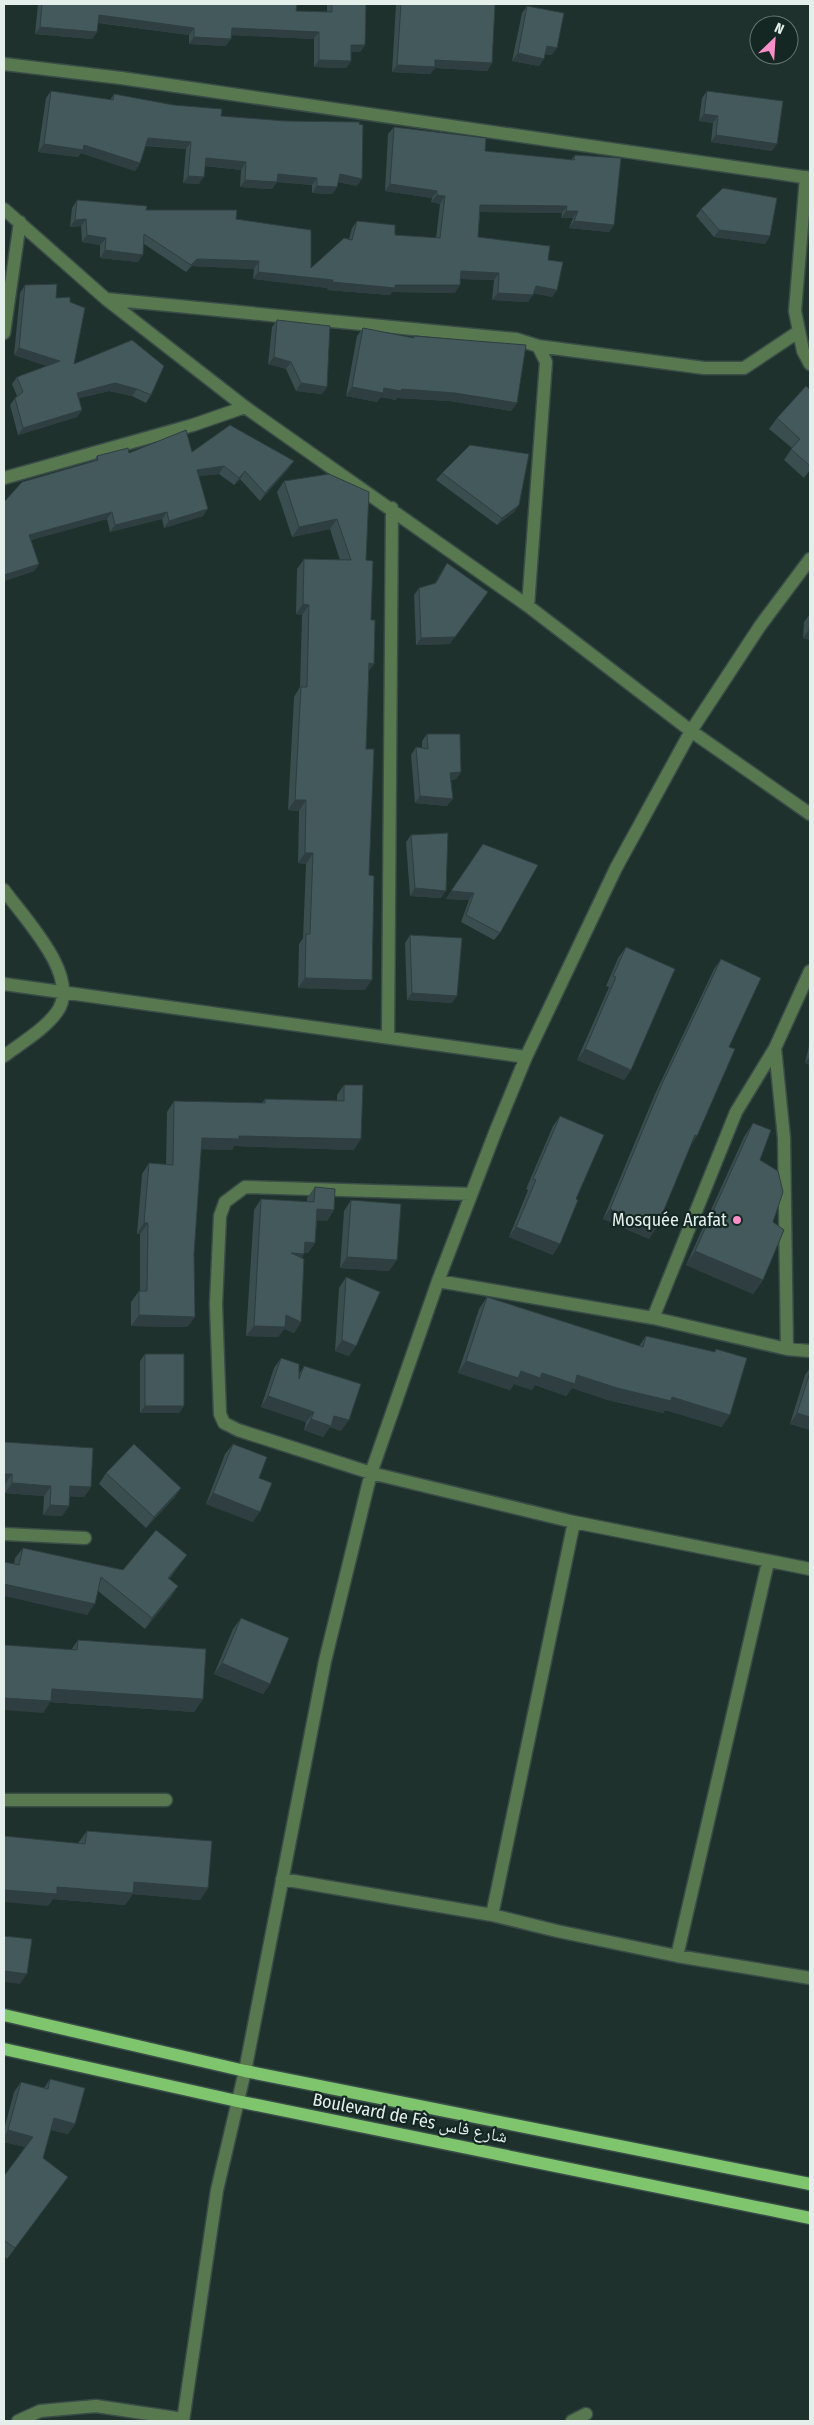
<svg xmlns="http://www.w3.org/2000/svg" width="814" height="2425" font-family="'Fira Sans Condensed','Noto Naskh Arabic',sans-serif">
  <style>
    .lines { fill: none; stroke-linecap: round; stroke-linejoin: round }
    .minor-casing { stroke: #3a4c47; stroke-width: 15 }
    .major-casing { stroke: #3a4c47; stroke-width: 15 }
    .minor { stroke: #587950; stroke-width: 12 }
    .major { stroke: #7fc56e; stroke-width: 12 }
    .wall { fill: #3a4d4f }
    .shaded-wall { fill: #2f3e40 }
    .building { fill: #43595c; stroke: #2f3e40 }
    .poi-dot { fill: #f98fc8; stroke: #142722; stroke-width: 2 }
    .labels { text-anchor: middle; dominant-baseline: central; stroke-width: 4.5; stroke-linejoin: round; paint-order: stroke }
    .poi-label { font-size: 18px; fill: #e4efeb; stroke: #142722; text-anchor: end }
    .street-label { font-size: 18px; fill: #e4efeb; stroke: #142722 }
  </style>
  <rect width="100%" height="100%" fill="#1e312c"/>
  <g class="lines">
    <defs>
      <path id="minor" d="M4,64L121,78L810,178
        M806,177L795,311L803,351L810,364
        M4,209L106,299L245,407L528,606L691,731L810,814
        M106,299L516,339L538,346L704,368H744L798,332
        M4,333L20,222
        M4,478L193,425L245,407
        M528,606L546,362L538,346
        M4,890C24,918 82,977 57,1012C44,1030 21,1043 4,1056
        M4,984L526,1057
        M388,1037L392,508
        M471,1194L245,1187L225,1202L220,1216L216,1304L220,1414L224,1423L238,1430L371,1473L574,1522L810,1569
        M438,1281L653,1318L787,1349L810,1351
        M653,1318L736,1112L775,1048
        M787,1349L784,1138L775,1048L810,971
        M4,1534L85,1538
        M4,1800H166
        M282,1879L492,1915L557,1931L677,1956L810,1978
        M492,1915L574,1522
        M677,1956L768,1562
        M18,2421L40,2411L96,2406L183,2419
        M183,2421L217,2190L245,2071L325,1661L371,1473L438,1281L496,1130L526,1057L616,868L691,731L760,626L810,559
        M572,2421L586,2414"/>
      <path id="major" d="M4,2015L245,2071L810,2184
        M4,2049L237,2101L810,2218"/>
    </defs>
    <use href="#minor" class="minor-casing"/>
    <use href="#major" class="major-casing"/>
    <use href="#minor" class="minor"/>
    <use href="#major" class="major"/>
  </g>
  <path class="wall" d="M38,4H297L296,11L327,12V4H366L365,45L360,52H351V61L346,68L314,67V39L231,35L226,46L189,44V35L98,23L97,32L92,39L35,34Z
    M396,4H495L492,63L487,71L435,68L430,74L392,72Z
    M527,6L552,55L545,54L539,66L512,61L522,13Z
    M51,91L110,100L114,94L221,116L357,186L338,182L337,187L332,194L312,193V185L277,182L272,189L240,187L241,170L205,166L199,184L183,183L186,149L146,146L140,163L135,171L81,153L78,157L38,152L46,98Z
    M707,91L772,151L711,142L713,123L699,121L702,98Z
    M394,127L485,151L571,160L575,155L614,225L609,232L569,228L573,218H561L562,213L480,212L478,237L548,260L557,290L552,297L533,293L528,302L492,300L494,280L460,279L455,293L392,292L390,295L327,290L328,288L253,279L254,269L192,266L186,272L144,244L138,262L100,258V245L82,242L81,226L70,227L72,208L77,200L146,210L236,219L311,268L349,239L352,228L357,221L395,235L436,238L440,204L431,202L432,198L385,191L388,134Z
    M701,209L770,236L765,244L714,237L696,216Z
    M25,285L56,298L74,364L132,340L151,395L146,403L132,396L109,391L79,398L82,410L77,417L18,435L10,405L15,398L17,396L12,384L17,377L47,366L14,355L20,293Z
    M277,320L327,387L322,394L296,391L286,369L268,364L272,327Z
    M363,328L413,338L414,336L517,403L511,411L450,401L397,398L396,400L381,397L377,402L346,396L357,336Z
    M810,390V470L804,478L784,460L792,448L769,429L777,418Z
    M192,452L289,468L260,501L240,479L234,485L219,474L199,476L203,516L164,528L162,519L110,532L107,519L31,540L39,564L34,571L4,581V502L93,462L97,456L129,453Z
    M442,473L519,505L514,512L497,525L436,480Z
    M329,474L366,560L371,620L374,664L369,671L366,749L365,990L298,988L299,944L303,938L306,864L298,863L299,811L288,810L294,697L300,687L302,615L296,614L297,569L304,559L340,560L330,529L292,537L277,492L284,481Z
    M447,563L450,644L416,645L414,595L419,588L435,583Z
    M810,614V640L803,638L804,622Z
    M427,734L461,772L456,779L451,780L447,806L415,803L411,755L416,747L422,748V741Z
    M411,835L441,898L410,896L406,842Z
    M483,844L500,933L494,940L461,922L469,900L446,899Z
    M410,935L452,1003L407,1000L405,943Z
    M626,947L631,1070L624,1080L577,1060L609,987L606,986L618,958Z
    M721,959L729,1047L690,1146L649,1239L603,1219L655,1094L714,969Z
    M810,1042V1065L805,1063Z
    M344,1085L354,1150L234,1146L232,1150L201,1149L194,1254L195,1317L187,1327L131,1326V1302L139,1291H140V1234H137L142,1174L149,1163L166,1165L167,1112L174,1101L262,1103L265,1099L337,1101V1095Z
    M560,1116L553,1255L509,1237L528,1190L526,1189L553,1126Z
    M753,1123L760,1160L773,1222L763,1280L753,1294L686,1265L744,1137Z
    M315,1187L334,1210L327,1221L317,1220L315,1243L308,1253H304L302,1258L301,1322L294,1333L284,1329L278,1337L246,1336L254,1210L261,1199L307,1202V1198Z
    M351,1200L389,1271L340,1268L344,1211Z
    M346,1277L356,1346L349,1356L335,1351L339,1288Z
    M487,1297L639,1346L646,1336L714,1352L716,1349L722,1427L665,1410L663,1413L608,1400L572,1388L566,1396L535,1385L532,1390L514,1384L510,1390L458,1373L479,1309Z
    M145,1354L184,1406L179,1413H140V1361Z
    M281,1358L299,1374L304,1366L341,1431L330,1427L323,1437L304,1430L306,1422L261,1407L274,1368Z
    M810,1368V1430L790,1424L805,1375Z
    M4,1442L91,1487L84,1497L69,1496V1506L62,1516L43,1515L44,1496L5,1493V1484Z
    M233,1444L259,1478L253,1522L206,1504L225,1454Z
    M106,1473L181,1488L174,1498L146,1528L99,1484Z
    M23,1548L123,1570L187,1555L169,1579L178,1586L171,1597L145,1629L98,1591L87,1615L14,1564L15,1558Z
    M241,1618L270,1684L263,1694L214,1674L233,1629Z
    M78,1640L203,1699L194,1712L50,1702L43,1713L71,1650Z
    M87,1831L208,1888L200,1900L133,1894L125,1905L53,1899L48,1906L78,1843Z
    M50,2079L75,2124L68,2134L51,2130L43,2158L60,2188L7,2259L4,2256V2176L25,2147L4,2142V2130L14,2092L21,2082L44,2088Z"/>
  <path class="shaded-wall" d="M99,15L194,28L189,35L94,22Z
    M40,27L97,32L92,39L35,34Z
    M232,28L319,32L314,39L227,35Z
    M194,37L231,39L226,46L189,44Z
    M351,45H365L360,52H346Z
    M547,46L557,48L552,55L542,53Z
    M518,53L544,59L539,66L512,61Z
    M319,60L351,61L346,68L314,67Z
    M435,60L492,63L487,71L435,68L430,74L392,72L397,65Z
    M704,114L718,116L713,123L699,121Z
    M716,135L777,144L772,151L711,142Z
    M148,138L191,142L186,149L143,145Z
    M44,144L84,145L140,163L135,171L81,153L78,157L38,152Z
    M206,158L246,162L241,170L201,165Z
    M278,174L317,178L312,185L273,181Z
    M340,174L362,179L357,186L335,181Z
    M188,176L204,177L199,184L183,183Z
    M245,180L277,182L272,189L240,187Z
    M390,184L437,191L432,198L385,191Z
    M317,186L337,187L332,194L312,193Z
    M437,195L445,196L440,204L431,202Z
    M480,205L567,206L562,213L475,212Z
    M566,211H578L573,218H561Z
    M86,219L81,226L70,227L75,220Z
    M574,221L614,225L609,232L569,228Z
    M719,230L770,236L765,244L714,237Z
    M87,235L106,238L100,245L82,242Z
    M105,250L143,255L138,262L100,258Z
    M197,259L259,261L254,269L192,266L186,272L191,265Z
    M461,271L499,273L494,280L456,279Z
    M258,272L333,280L328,288L253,279Z
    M332,282L460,285L455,293L392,292L390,295L327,290Z
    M536,286L557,290L552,297L531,293Z
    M498,293L533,295L528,302L492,300Z
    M19,348L60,361L55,369L14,355Z
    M274,357L291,362L286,369L268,364Z
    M115,383L137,389L132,396L109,391L72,400L77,393Z
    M301,383L327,387L322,394L296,391Z
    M352,387L384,388L455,393L517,403L511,411L450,401L397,398L396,400L381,397L377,402L346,396Z
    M82,410L77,417L18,435L23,428Z
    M294,461L289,468L260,501L265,493Z
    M224,466L219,474L192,477L197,470Z
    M245,471L240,479L234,485L239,478Z
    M519,505L514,512L497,525L502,518Z
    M208,509L203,516L164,528L169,521Z
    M112,512L107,519L24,542L29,535Z
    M167,512L162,519L110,532L115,525Z
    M337,519L330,529L292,537L299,527Z
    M39,564L34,571L4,581V575Z
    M488,592L450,644L416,645L421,638Z
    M303,604L309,605L302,615L296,614Z
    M809,630H810V640L803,638Z
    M369,663L374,664L367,674Z
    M461,772L456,779L445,780L450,773Z
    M420,796L453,799L447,806L415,803Z
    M295,800H306L299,811L288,810Z
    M305,853H313L306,864L298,863Z
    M415,888L446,891L441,898L410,896Z
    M451,891L474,893L469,900L446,899Z
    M305,978L372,980L365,990L298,988Z
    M412,993L457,996L452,1003L407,1000Z
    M585,1049L631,1070L624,1080L577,1060Z
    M810,1056V1065L805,1063Z
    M695,1135L697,1136L691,1146Z
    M239,1136L361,1139L354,1150L234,1146L232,1150L194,1149L202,1138Z
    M317,1209L334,1210L327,1221L310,1220Z
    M610,1209L656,1229L649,1239L603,1219Z
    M144,1223H148L140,1234H137Z
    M516,1227L560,1244L553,1255L509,1237Z
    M305,1242L315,1243L308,1253H297Z
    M695,1251L763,1280L753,1294L686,1265Z
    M291,1253L304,1254L297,1265Z
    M347,1257L397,1260L389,1271L340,1268Z
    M139,1315L195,1317L187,1327L131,1326Z
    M286,1315L301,1322L294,1333L284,1329L278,1337L246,1336L254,1326Z
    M342,1340L356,1346L349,1356L335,1351Z
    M466,1361L521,1371L577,1375L672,1397L730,1415L722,1427L665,1410L663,1413L608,1400L572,1388L566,1396L535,1385L532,1390L514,1384L510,1390L458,1373Z
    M268,1396L314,1412L306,1422L261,1407Z
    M145,1406H184L179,1413H140Z
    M797,1413L810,1417V1430L790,1424Z
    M334,1416L349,1420L341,1431L330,1427L323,1437L304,1430L311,1419Z
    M4,1474H12L5,1484L4,1483Z
    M12,1483L51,1486L44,1496L5,1493Z
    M70,1486L91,1487L84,1497L63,1496Z
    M181,1488L174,1498L146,1528L154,1517Z
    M213,1493L260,1512L253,1522L206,1504Z
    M50,1505L69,1506L62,1516L43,1515Z
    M4,1584L95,1604L87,1615L4,1596Z
    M178,1586L171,1597L145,1629L152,1618Z
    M222,1663L270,1684L263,1694L214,1674Z
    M52,1689L203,1699L194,1712L50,1702L43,1713L4,1710V1698Z
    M134,1882L208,1888L200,1900L133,1894L125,1905L53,1899L48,1906L4,1902V1890L57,1887Z
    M4,1971L27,1974L20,1984L4,1982Z
    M54,2118L75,2124L68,2134L47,2129Z
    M8,2130L33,2137L25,2147L4,2142V2137Z"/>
  <path class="building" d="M42,4H297L296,11L332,12V4H366L365,45H351V61L319,60V32L232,28L231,39L194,37V28L99,15L97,32L40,27Z
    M401,4H495L492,63L435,60V67L397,65Z
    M527,6L564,13L557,48L547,46L544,59L518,53Z
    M51,91L113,100L114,94L174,105L222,109L221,116L286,121L360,122L359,124L363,125L362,179L340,174L337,187L317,186V178L278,174L277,182L245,180L246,162L206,158L204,177L188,176L191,142L148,138L140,163L84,145L83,150L44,144Z
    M707,91L783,101L777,144L716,135L718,116L704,114Z
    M394,127L486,138L485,151L574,160L575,155L621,158L614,225L574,221L578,211H566L567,206L480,205L478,237L550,246L548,260L563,262L557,290L536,286L533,295L498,293L499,273L461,271L460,285H395V288L332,282L333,280L258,272L259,261L197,259L191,265L144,234L143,255L105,250L106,238L87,235L86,219L75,220L77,200L147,206L146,210H237L236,219L311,230V268L344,238L352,240L357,221L395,225V235L440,238L445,196L437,195V191L390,184Z
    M723,188L777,198L770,236L719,230L701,209Z
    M57,284L56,298L70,297V302L85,308L74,364L132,340L164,366L151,395L137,389L115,383L77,393L82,410L23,428L15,398L23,392L17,377L60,361L19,348L25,285Z
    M277,320L330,326L327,387L301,383L291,362L274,357Z
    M363,328L414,338V336L526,345L517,403L455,393L402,389L401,391L384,388L383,393L352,387Z
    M806,386L810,390V466L791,449L800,439L777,418Z
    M230,425L294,461L265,493L245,471L239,478L224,466L197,470L208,509L169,521L167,512L115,525L112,512L29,535L39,564L4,575V502L22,482L98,460L97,456L128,448L129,453L186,430L192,452Z
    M470,445L529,454L519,505L502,518L442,473Z
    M329,474L369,492L366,560L373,561L371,620H375L374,664L369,663L366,749H374L369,875L374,876L372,980L305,978L306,934H310L313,853H305L306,800H295L301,687H307L309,605L303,604L304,559L351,560L337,519L299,527L284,481Z
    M447,563L488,592L455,637L421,638L419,588L436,583Z
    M810,614V630H809Z
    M427,734H460L461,772L450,773L453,799L420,796L416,747L428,749Z
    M448,833L446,891L415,888L411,835Z
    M483,844L538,865L500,933L466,915L474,893L451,891Z
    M410,935L462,938L457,996L412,993Z
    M626,947L675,969L631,1070L585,1049L616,977L613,976Z
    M721,959L761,978L729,1047L735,1049L697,1136L695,1135L656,1229L610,1209L662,1084Z
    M344,1085H363L361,1139L239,1136V1139L202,1138L194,1254L195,1317L139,1315V1291H147L148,1223H144L149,1163L173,1165L174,1101L265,1103V1099L344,1101Z
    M560,1116L604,1135L576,1199L578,1200L560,1244L516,1227L536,1180L533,1179Z
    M753,1123L771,1130L760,1160L778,1171L783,1192L773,1222L784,1230L763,1280L695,1251Z
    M315,1187L335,1189L334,1210L317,1209L315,1243L305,1242L304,1254L291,1253L304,1259L301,1322L286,1315L285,1327L254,1326L261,1199L314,1202Z
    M351,1200L401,1204L397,1260L347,1257Z
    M346,1277L380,1292L356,1346L342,1340Z
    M487,1297L643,1347L646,1336L715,1352L716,1349L747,1358L730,1415L672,1397L671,1401L617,1388L577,1375L575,1384L542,1373L540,1378L521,1371L518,1378L466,1361Z
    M145,1354H184V1406H145Z
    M281,1358L299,1364V1379L304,1366L361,1384L349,1420L334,1416L331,1426L311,1419L314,1412L268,1396Z
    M810,1372V1417L797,1413Z
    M4,1442L93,1448L91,1487L70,1486L69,1506L50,1505L51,1486L12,1483V1474H4Z
    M134,1444L181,1488L154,1517L106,1473Z
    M233,1444L267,1457L259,1478L272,1483L260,1512L213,1493Z
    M156,1530L187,1555L168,1578L178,1586L152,1618L101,1577L95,1604L4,1584V1562L19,1565L23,1548L123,1570Z
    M241,1618L289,1638L270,1684L222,1663Z
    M78,1640L206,1649L203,1699L52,1689L51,1701L4,1698V1645L77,1650Z
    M87,1831L212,1841L208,1888L134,1882L133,1893L57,1887V1894L4,1890V1836L85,1844Z
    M4,1936L32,1939L27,1974L4,1971Z
    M50,2079L85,2088L75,2124L54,2118L43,2158L68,2177L15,2248L4,2240V2176L33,2137L8,2130L21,2082L48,2089Z"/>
  <circle class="poi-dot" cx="737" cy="1220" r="5"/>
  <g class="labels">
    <g class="poi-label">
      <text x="727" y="1220">Mosquée Arafat</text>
    </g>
    <g class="street-label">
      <text transform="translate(410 2118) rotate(11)">Boulevard de Fès شارع فاس</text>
    </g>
  </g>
  <rect width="814" height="2425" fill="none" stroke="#e4efeb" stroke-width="10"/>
  <g transform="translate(774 40) rotate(25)"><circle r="24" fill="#142722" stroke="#677772"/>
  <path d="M0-4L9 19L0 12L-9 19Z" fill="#f98fc8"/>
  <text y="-8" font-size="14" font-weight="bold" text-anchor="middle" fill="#e4efeb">N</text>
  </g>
</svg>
